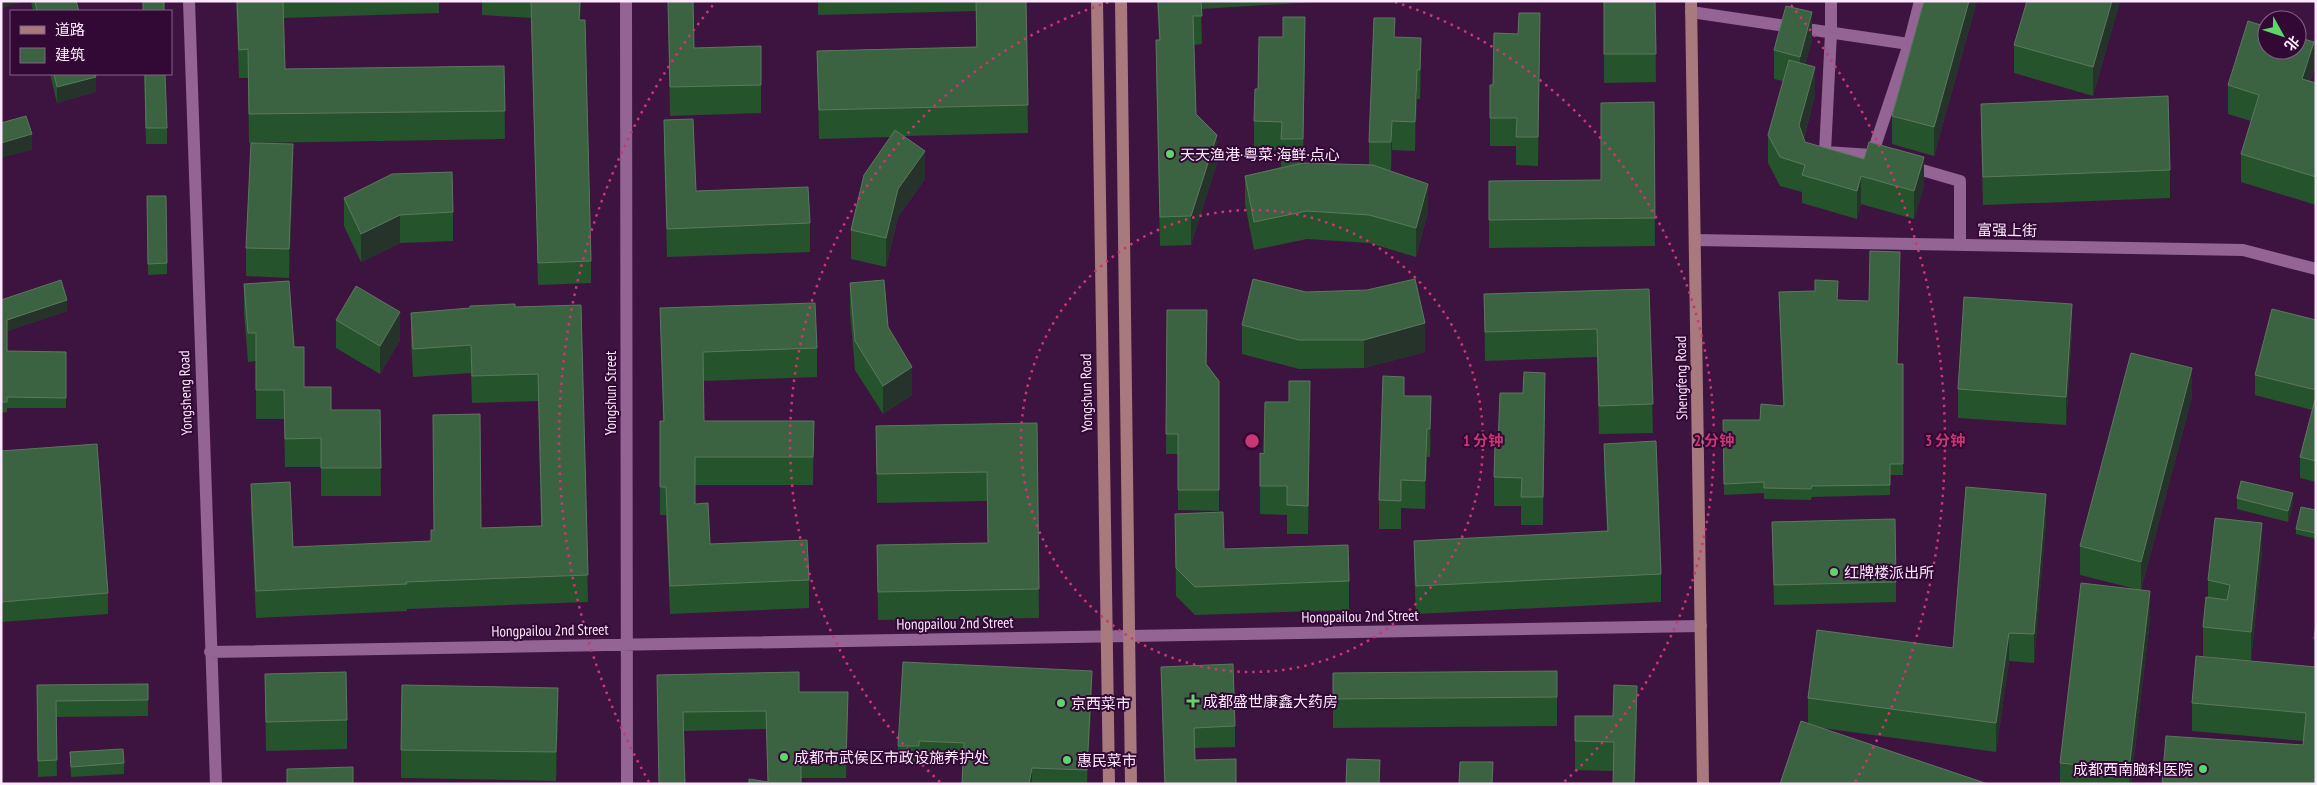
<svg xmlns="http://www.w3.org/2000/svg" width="2317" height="785" font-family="'PT Sans Narrow','Noto Sans SC',sans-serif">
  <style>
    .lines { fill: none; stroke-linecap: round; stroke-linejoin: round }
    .street { stroke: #936494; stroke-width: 12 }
    .secondary { stroke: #a87a7d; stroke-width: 12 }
    .wall { fill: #25532b }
    .shaded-wall { fill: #25332a }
    .building { fill: #3c6341; stroke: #5b785f }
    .ring { fill: none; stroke: #cb3773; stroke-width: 2.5; stroke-dasharray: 2.5 5 }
    .poi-dot { fill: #5fd56b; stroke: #320935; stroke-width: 2 }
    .labels { text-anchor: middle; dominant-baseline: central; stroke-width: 4; stroke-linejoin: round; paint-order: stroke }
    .poi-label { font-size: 15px; fill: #fde8fd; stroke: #320935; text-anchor: start }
    .street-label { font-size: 15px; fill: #fde8fd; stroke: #320935 }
    .centre { fill: #cb3773; stroke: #320935; stroke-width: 2.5 }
    .ring-label { font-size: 15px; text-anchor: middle; font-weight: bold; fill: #cb3773; stroke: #320935; stroke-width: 4; stroke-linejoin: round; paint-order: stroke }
  </style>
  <rect width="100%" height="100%" fill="#3d1440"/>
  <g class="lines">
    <path class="street" d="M189,1L216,784
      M626,1L627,784
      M1831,1V33L1825,152L1872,155L1909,44
      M1691,12L1909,44L1920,1
      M1908,166L1960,181V245
      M1695,240L2243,250L2316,269
      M210,652L1701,626"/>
    <path class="secondary" d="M1097,1L1109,784
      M1121,1L1131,784
      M1691,1L1703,784"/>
  </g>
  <path class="wall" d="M31,1H76L79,11H33Z
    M236,1H439V13L283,18L285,69L504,66L505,139L249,143L248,78H239Z
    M482,1H581L580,20L591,261V283L538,285L531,18L482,15Z
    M668,1H693L694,48L761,85V113L670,116Z
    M818,1H1026L1028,133L904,136L925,179L898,217L886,267L851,259V230L891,137L819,139L817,51L976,47V11L818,15Z
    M1157,1H1330L1201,9L1202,44L1194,45L1196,114L1217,163L1191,245L1160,246L1156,68V40H1159Z
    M1604,1H1655L1656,82L1604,83Z
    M1924,1H1977L1934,156L1892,144V116Z
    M2120,1L2093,96L2014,73V45Z
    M1518,34L1540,41L1538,166L1516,165V146H1490V85H1493Z
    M1283,37L1305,45L1303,163L1369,165V142L1395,37L1421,66L1420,99H1417L1415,151L1392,150L1391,171H1389L1428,212L1416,257L1369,243L1307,239L1254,250L1245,204V176L1281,167V150H1254V121L1258,89Z
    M1812,40L1805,64L1815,95L1804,138L1805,142L1924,186L1914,219L1861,204L1857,219L1802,203V192L1780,186L1768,163V135L1783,81L1774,79V50Z
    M2314,70L2310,82L2316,83V205L2241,182V154L2251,121L2228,114V85Z
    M50,74H95L96,92L57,103Z
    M144,74L167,128V144H146Z
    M1654,102L1655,246L1489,248V181L1601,180Z
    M1981,104L2170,170V198L1983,205L1981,132Z
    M664,120L696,191L810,223V252L667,257L664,149Z
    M293,173L289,278L246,276V248Z
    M147,196L167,263V274L148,275Z
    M344,198L453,212V241L400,243L361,262L344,226Z
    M850,283L888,327L912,395L883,414L855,370L850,312Z
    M244,284L294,347L304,387L331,410H380L381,496H321V467H285L284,419H256V361L248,362L244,313Z
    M1649,289L1653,433L1599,434L1597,357L1485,361L1484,294Z
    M1306,292L1425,352L1364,368L1299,369L1242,354V325Z
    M1779,292L1837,300L1897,364H1903V475H1890V495L1812,497L1811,500L1764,499V493L1724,495L1723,420H1760L1783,406Z
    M1,300L67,311L7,331V351L66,352V408H7V412L1,413Z
    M581,305L588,602L407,609V611L256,618L251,512V484L293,547L431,541L481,528L541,526L538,401L472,403L471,373L413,377L411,340V313L515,307Z
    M660,308L817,348V377L703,381L704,421H814L813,485H695V504L710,544L809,580V608L670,614L666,515H660V421H663Z
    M1167,310L1219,381V511L1178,510V454H1166Z
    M336,320L400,340L380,374L336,348Z
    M2316,320V482L2300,478V457L2312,410L2255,395V375Z
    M2072,332L2066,425L1958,418V389Z
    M1404,396L1431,425L1430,457H1427L1425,509L1401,508V529H1379V500Z
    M2192,397L2141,590L2150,619L2131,784H2060V763L2136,589L2080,575V546Z
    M1545,401L1543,525H1521V506H1494V477L1498,445Z
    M1310,410L1308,534H1287V515L1260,514V486L1264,454Z
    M1037,423L1039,618L878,620L877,545L988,543L987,501L877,503L876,426Z
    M1604,444L1661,574V602L1416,614L1414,569V541L1607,531L1604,472Z
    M1,451L108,593V614L1,622Z
    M2237,498L2293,504L2288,522L2237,509Z
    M2316,510V539L2296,534V529Z
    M1175,514L1224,549L1349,581V610L1195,615L1176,596Z
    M1772,522L1896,582V602L1774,605Z
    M2046,522L2034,663L2009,661L1996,752L1822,728L1808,723V698L1953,648Z
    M2262,552L2251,661L2203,656V627L2208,597V580Z
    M2316,624V784L2303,745L2304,741L2192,731V703L2314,667V639Z
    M1161,667L1235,726V747L1195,748V760L1236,784H1164Z
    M1557,671V726L1333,728V673Z
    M265,674L347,720V749L266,751Z
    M657,675L799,692L848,711L846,778H801L768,782L766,729L684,731L685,784H659Z
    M148,684V716L56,717L57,776L38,777L37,685Z
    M1092,690L1087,784H962L963,762L919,759V765L898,764V746Z
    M1637,714L1635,784H1613V771L1575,770V741L1613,716Z
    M558,716L556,781L401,778V750Z
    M70,752L124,763V774L71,777Z"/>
  <path class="shaded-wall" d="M1,1H27L1,8Z
    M580,1H581L579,42V20Z
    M1969,1H1977L1934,156V127Z
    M2112,1H2120L2093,96V67Z
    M1812,12V40L1800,86V57Z
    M1540,13V41L1538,166V137Z
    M1305,17V45L1303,168V139Z
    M1421,38V66L1420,99V70Z
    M2314,42V70L2302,107V79Z
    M1815,67V95L1799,154V125Z
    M1417,70V99L1415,151V122Z
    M96,77V92L57,103V87Z
    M1392,121V150L1391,171V142Z
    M32,134V150L1,158V143Z
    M1217,135V163L1191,245V216Z
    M293,144V173L289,278V249Z
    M925,151V179L898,217L886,267V238L898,189Z
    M1924,157V186L1914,219V191Z
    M1861,176V204L1857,219V191Z
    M1428,184V212L1416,257V228Z
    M400,215V243L361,262V234Z
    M67,300V311L7,331V320Z
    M2072,304V332L2066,425V397Z
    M400,312V340L380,374V346Z
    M1425,323V352L1364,368V340Z
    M912,367V395L883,414V386Z
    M2192,368V397L2141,590V562Z
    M1545,373V401L1543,525V497Z
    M1310,381V410L1308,534V506Z
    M1431,396V425L1430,457V429Z
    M1427,429V457L1425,509V481Z
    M2293,493V504L2288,522V511Z
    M2046,494V522L2034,663V634Z
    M2262,523V552L2251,661V632Z
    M2150,591V619L2131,784H2129V770Z
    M2009,633V661L1996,752V723Z
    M1092,671V690L1087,784V770Z
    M1637,686L1635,784H1634Z
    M558,688V716L556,781V752Z
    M848,692V711L846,778V760Z
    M1032,768V784H1029Z"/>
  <path class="building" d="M35,1H76L79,11H37Z
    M143,1H164V11H143Z
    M237,1H283L285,69L504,66L505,111L249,114L248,49L239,50Z
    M531,1H580L579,20H585L591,261L538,263Z
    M668,1H693L694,48L761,46V85L670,87Z
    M976,1H1026L1028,105L819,110L817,51L977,47Z
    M1158,1H1201L1202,16H1193L1196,114L1217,135L1191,216L1160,217L1156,40H1160Z
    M1604,1H1655L1656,54H1604Z
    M1924,1H1969L1934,127L1892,116Z
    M2027,1H2112L2093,67L2014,45Z
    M1786,6L1812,12L1800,57L1774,50Z
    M1519,13H1540L1538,137H1516L1517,118H1490V85H1493L1494,33L1518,34Z
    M1283,17H1305L1303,139H1281L1282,122L1254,121L1255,89H1258L1259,37H1283Z
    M1374,18H1395L1394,37L1421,38L1420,70H1417L1415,122L1392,121L1391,142H1369Z
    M2248,21L2267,27V50H2297V37L2314,42L2302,79L2316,83V177L2241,154L2259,95L2228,85Z
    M1789,60L1815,67L1799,125L1805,142L1864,159L1869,142L1924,157L1914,191L1861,176L1857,191L1802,175L1805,165L1780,157L1768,135Z
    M54,74H95L96,77L57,87Z
    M145,74H165L167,128H146Z
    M2168,96L2170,170L1983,177L1981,104Z
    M1654,102L1655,218L1489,220V181L1601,180V103Z
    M26,116L32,134L1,143V123Z
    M693,119L696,191L808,187L810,223L667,229L664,120Z
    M895,130L925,151L898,189L886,238L851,230L864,175Z
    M251,143L293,144L289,249L246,248Z
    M1303,163L1373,165L1428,184L1416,228L1369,215L1307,211L1254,222L1245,176Z
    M452,172L453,212L400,215L361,234L344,198L392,174Z
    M147,196H166L167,263L148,264Z
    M1870,251L1900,252L1897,364H1903V464H1890V485L1812,486L1811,489L1764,488V482L1724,484L1723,420H1760L1761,404L1784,406L1779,292L1815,291V280L1838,281L1837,300L1869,301Z
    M1253,279L1306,292L1367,290L1415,279L1425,323L1364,340H1299L1242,325Z
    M61,280L67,300L7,320V351L66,352V398L7,397V402H1V300Z
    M884,280L888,327L912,367L883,386L855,341L850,283Z
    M289,281L294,347H304V387H331V410H380L381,468H321V438L285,439L284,390H256V333H248L244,284Z
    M356,286L400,312L380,346L336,320Z
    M1649,289L1653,404L1599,406L1597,329L1485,332L1484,294Z
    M1964,297L2072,304L2066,397L1958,389Z
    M815,303L817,348L703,352L704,421H814L813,457H695V504L708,503L710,544L807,540L809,580L670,586L666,487H660V421H664L660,308Z
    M515,304V307L581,305L588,575L406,582L407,584L256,591L251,484L290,482L293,547L431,541V530H434L433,415L480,414L481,528L542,526L538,374L472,376L471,345L413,349L411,313L470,308V306Z
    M2272,309L2316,320V390L2255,375Z
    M1167,310H1207L1206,364L1219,381V490H1178V434H1166Z
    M2131,353L2192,368L2141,562L2080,546Z
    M1524,372L1545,373L1543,497H1521L1522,478L1494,477L1495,445H1498L1500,393H1523Z
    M1383,376L1404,377V396H1431L1430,429H1427L1425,481L1401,480V501L1379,500Z
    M1289,381H1310L1308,506L1287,505V486H1260V453L1264,454L1265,402H1289Z
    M2316,396V461L2300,457Z
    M1037,423L1039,589L878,592L877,545L988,543L987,472L877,474L876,426Z
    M1656,441L1661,574L1416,586L1414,541L1608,531L1604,444Z
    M97,444L108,593L1,602V451Z
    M2241,481L2293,493L2288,511L2237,498Z
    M1966,487L2046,494L2034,634L2009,633L1996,723L1808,698L1817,630L1953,648Z
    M2301,507L2316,510V533L2296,529Z
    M1223,512L1224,549L1348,545L1349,581L1195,587L1176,568L1175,514Z
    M2215,518L2262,523L2251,632L2203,627L2206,597L2227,600L2230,585L2208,580Z
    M1895,519L1896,582L1774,585L1772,522Z
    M2081,583L2150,591L2129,770L2060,763Z
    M2316,624V639H2314Z
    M2196,656L2316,667V784H2162L2166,736L2303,745L2306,713L2192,703Z
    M903,662L1092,671L1087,770L1032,768L1029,784H962L964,743L919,741V746H898Z
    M1233,664L1235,726L1194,728L1195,760L1236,759V784H1165L1161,667Z
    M1557,671V697L1333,699V673Z
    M346,672L347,720L266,722L265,674Z
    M799,672V692H848L846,760L801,759V784H749V779L768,782L766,711L683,712L685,784H659L657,675Z
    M148,684V700L56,701L57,760L38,761L37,685Z
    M402,685L558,688L556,752L401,750Z
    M1614,685L1637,686L1634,784H1613L1614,742L1575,741V716H1613Z
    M1801,721L1988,784H1780Z
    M123,749L124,763L71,767L70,752Z
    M1347,759L1380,760L1379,784H1346Z
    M1460,762H1493L1492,784H1459Z
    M353,767V784H287V769Z"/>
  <g class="ring">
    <circle cx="1252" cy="441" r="231"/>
    <path d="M940 782A462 462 0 0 1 1109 2M1395 2A462 462 0 0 1 1564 782"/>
    <path d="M649 782A693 693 0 0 1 713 5M1791 5A693 693 0 0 1 1855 782"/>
  </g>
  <g class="poi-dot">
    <circle cx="1170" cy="154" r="5"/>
    <circle cx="1834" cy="572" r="5"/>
    <path d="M1190.5 693.5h5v5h5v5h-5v5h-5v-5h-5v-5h5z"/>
    <circle cx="1061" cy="703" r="5"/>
    <circle cx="784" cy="757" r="5"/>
    <circle cx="1067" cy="760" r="5"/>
    <circle cx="2203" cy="769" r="5"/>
  </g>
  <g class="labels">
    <g class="poi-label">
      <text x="1180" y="154">天天渔港·粤菜·海鲜·点心</text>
      <text x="1844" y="572">红牌楼派出所</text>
      <text x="1203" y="701">成都盛世康鑫大药房</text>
      <text x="1071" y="703">京西菜市</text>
      <text x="794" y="757">成都市武侯区市政设施养护处</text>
      <text x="1077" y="760">惠民菜市</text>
      <text x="2193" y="769" text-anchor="end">成都西南脑科医院</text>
    </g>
    <g class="street-label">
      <text transform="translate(2007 230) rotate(1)">富强上街</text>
      <text transform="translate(1681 378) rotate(-91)">Shengfeng Road</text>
      <text transform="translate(185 393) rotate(-92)">Yongsheng Road</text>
      <text transform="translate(610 393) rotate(-90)">Yongshun Street</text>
      <text transform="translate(1086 393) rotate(-91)">Yongshun Road</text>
      <text transform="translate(1360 616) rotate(-1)">Hongpailou 2nd Street</text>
      <text transform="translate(955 623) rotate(-1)">Hongpailou 2nd Street</text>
      <text transform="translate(550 630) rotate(-1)">Hongpailou 2nd Street</text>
    </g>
  </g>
  <circle cx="1252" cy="441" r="8" class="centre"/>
  <g class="ring-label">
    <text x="1483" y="446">1 分钟</text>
    <text x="1714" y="446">2 分钟</text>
    <text x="1945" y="446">3 分钟</text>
  </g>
  <rect width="2317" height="785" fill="none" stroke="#fde8fd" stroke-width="5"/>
  <rect x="10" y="10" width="162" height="65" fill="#320935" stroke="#836285"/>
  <rect x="20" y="26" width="25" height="8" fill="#a87a7d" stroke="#836285"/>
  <text x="55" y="35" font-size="15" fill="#fde8fd">道路</text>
  <rect x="20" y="48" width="25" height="15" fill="#3c6341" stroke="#836285"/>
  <text x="55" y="60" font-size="15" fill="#fde8fd">建筑</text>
  <g transform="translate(2282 35) rotate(130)"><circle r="24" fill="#320935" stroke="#836285"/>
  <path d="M0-4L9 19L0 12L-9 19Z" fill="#5fd56b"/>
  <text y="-8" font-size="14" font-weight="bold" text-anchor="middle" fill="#fde8fd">北</text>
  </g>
</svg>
